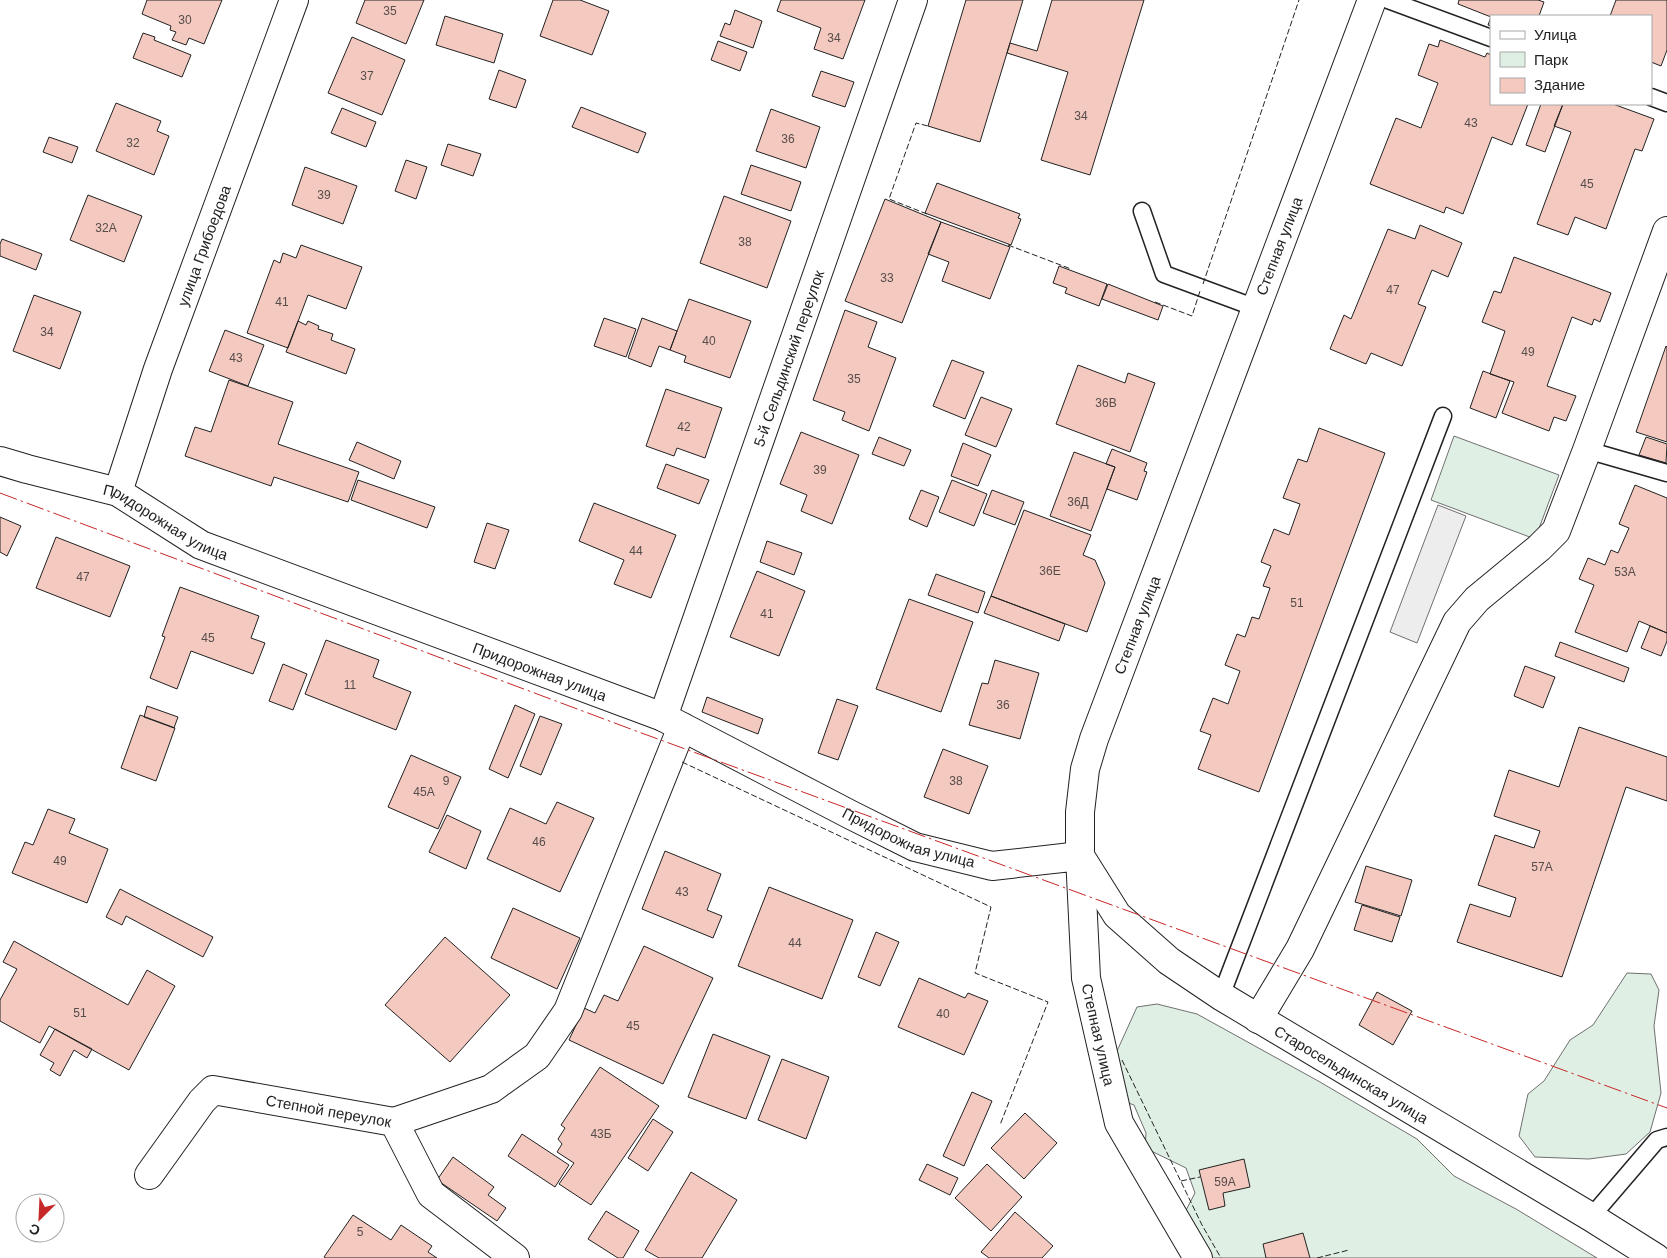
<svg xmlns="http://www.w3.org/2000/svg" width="1667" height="1258" font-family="Arial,sans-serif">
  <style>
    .green { fill: #e0efe3; stroke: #6f6f6f }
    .parking { fill: #ededed; stroke: #6f6f6f }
    .building { fill: #f3c9c0; stroke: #222 }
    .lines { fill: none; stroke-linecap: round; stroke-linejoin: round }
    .lane-casing { stroke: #222; stroke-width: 19 }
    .street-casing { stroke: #222; stroke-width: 30 }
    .secondary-casing { stroke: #222; stroke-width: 30 }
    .lane { stroke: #fff; stroke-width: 16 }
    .street { stroke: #fff; stroke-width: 28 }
    .secondary { stroke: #fff; stroke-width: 28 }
    .fence { stroke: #222; stroke-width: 1; stroke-dasharray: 6 2.5; stroke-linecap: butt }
    .power { stroke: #c62828; stroke-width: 1; stroke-dasharray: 18 4 2.5 4; stroke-linecap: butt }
    .labels { text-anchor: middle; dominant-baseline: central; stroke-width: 4; stroke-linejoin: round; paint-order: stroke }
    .number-label { font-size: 12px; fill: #564c4a }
    .street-label { font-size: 15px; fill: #222; stroke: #fff }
  </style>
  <rect width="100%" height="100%" fill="#fff"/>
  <path class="green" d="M1454,436L1559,475L1535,539L1431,500Z
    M1627,973L1651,974L1659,990L1654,1026L1661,1093L1650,1132L1626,1154L1589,1159L1535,1157L1519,1136L1528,1094L1544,1081L1570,1040L1593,1025Z
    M1157,1004L1197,1014L1320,1082L1417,1139L1454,1176L1516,1209L1597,1258H1198L1182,1218L1195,1193L1186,1168L1145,1148L1146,1133L1134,1105L1106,1095L1102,1079L1117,1051L1137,1007Z"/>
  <path class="parking" d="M1438,505L1466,516L1417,643L1390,632Z"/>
  <path class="building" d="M147,0H222L204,44L189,38L186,45L172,40L176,32L170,30L171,26L142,14Z
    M365,0H424L406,44L356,23Z
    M553,0H580L609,11L592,55L540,36Z
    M781,0H865L843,59L814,49L821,28L777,11Z
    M966,0H1023L980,142L928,126Z
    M1052,0H1144L1090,175L1041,160L1068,72L1007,53L1010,43L1037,51Z
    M1459,0H1538L1544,2L1539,16H1491V26L1488,25L1491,17L1458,4Z
    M1616,0H1667V50L1661,66L1651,62V16H1610Z
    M735,10L762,21L753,48L720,36L725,23L730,25Z
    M445,16L503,34L494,63L436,45Z
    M143,33L155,37L154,40L191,55L182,77L133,58Z
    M352,37L405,60L382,115L328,93Z
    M1440,40L1485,57L1487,53L1491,55V104H1528L1512,145L1492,137L1463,214L1446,207L1444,213L1370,184L1396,118L1421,128L1438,83L1418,75L1429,44L1438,47Z
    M718,41L747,52L740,71L711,60Z
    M499,70L526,80L516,108L489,99Z
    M821,71L854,82L845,107L812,96Z
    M116,103L161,121L157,131L169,136L154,175L96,151Z
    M1541,104H1563L1545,152L1526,145Z
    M1563,104H1613L1654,119L1642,151L1635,149L1606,229L1575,217L1568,235L1537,224L1571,132L1554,126Z
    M581,107L646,133L638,153L572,127Z
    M342,108L376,122L366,147L331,133Z
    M771,109L820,127L806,168L756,151Z
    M49,137L78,147L72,163L43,152Z
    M448,144L481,154L473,176L441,165Z
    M406,160L427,167L416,199L395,191Z
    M751,165L801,182L791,211L741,194Z
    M305,167L357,186L343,224L292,205Z
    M937,183L1020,214L1018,218L1021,219L1011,245L925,213Z
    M88,195L142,216L124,262L70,240Z
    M724,196L791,221L767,288L700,263Z
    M885,199L941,222L902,323L845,301Z
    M941,222L1010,247L990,299L942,281L949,262L928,254Z
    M1420,225L1462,243L1448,277L1432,270L1418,304L1426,307L1402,366L1371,353L1366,364L1330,349L1344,315L1351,319L1388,229L1415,239Z
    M2,239L42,254L36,270L0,256V244Z
    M301,245L362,267L346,309L308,295L288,348L247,333L274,260L280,263L283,253L296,258Z
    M1514,257L1611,293L1600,322L1594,319L1592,325L1572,317L1547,386L1576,396L1566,421L1554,417L1549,431L1502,413L1514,382L1490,374L1505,331L1482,322L1494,291L1501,293Z
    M1059,266L1107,284L1099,306L1065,293L1067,288L1053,283Z
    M1108,284L1163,306L1158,320L1102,299Z
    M34,295L81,312L60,369L13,351Z
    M689,299L751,321L730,378L684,362L686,356L670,350Z
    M845,310L877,322L868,347L896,358L869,431L842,420L845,412L813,400Z
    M604,318L636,329L626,357L594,346Z
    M642,318L677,331L670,350L659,346L651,367L628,358Z
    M298,321L306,325L308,321L319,326L318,329L333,334L331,340L355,349L346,374L286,352Z
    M225,330L264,345L248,386L209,371Z
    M1666,346L1667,347V442L1636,432Z
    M952,360L984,372L965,419L933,406Z
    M1078,365L1125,383L1128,373L1155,383L1130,452L1056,424Z
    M1483,371L1510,381L1496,418L1470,408Z
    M229,380L293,402L278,444L359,472L348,502L274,477L271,486L185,456L195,427L211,432Z
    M666,389L722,408L705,458L677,448L674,456L646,446Z
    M981,397L1012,409L996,447L965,435Z
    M1319,428L1385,453L1259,792L1198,769L1211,735L1200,731L1213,698L1228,704L1240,671L1225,665L1237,634L1245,637L1252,617L1259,619L1270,588L1263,586L1271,566L1261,562L1274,529L1289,535L1300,504L1283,498L1298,459L1307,462Z
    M801,432L859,455L832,524L801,511L807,495L780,484Z
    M879,437L911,450L904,466L872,454Z
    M1646,437L1667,444L1666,463L1639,455Z
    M357,442L401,461L394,479L349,460Z
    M963,443L991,455L978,486L951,476Z
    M1112,449L1147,463L1144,471L1147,472L1137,500L1107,489L1115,467L1106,464Z
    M1074,452L1115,467L1091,531L1050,516Z
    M666,464L709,480L699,504L657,488Z
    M358,480L435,507L427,528L351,500Z
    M952,480L987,494L974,526L939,512Z
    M1635,485L1667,498V633L1639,621L1627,652L1575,632L1594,585L1579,579L1588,558L1605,565L1611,550L1618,553L1629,528L1619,524Z
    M921,490L939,497L927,527L909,519Z
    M992,490L1024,502L1015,525L983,513Z
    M594,503L676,535L651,598L614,584L624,560L579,541Z
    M1024,510L1091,535L1083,555L1095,560L1105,583L1087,632L991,596Z
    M0,517L21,526L7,556L0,552Z
    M487,523L509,530L495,569L474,562Z
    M56,537L130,566L110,617L36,588Z
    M767,541L802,553L794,575L760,562Z
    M757,571L805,591L779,656L730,637Z
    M936,574L985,592L978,613L928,595Z
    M180,587L259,616L251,638L265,643L253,674L191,651L177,689L150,678L165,637L162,636Z
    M991,596L1065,624L1059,641L984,613Z
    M909,599L973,622L941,712L876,689Z
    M1650,626L1667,633V641L1661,656L1641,648Z
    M326,640L379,660L373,677L411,692L396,730L305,694Z
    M1560,642L1629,668L1624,682L1555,656Z
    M995,660L1039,673L1020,739L969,725L982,683L988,684Z
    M283,664L307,674L293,710L269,701Z
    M1525,666L1555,677L1543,708L1514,696Z
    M707,697L763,719L758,734L702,712Z
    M837,699L858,706L838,760L818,753Z
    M515,705L535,714L508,778L489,769Z
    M147,706L178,717L174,728L144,717Z
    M140,715L175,728L156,781L121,768Z
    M540,716L562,724L541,775L520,766Z
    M1579,727L1667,757V801L1626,787L1562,977L1457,942L1470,904L1510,917L1516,898L1478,885L1495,835L1534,848L1540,831L1494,816L1509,770L1559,787Z
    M943,749L988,766L969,814L924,797Z
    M411,755L461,777L438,829L388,807Z
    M557,802L594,818L560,892L487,859L510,808L546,824Z
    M48,809L75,819L69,833L108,849L87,903L12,873L25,842L33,845Z
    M447,815L481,831L466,869L429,852Z
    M665,851L721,874L707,910L722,916L713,938L642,909Z
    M1366,866L1412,880L1401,916L1355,902Z
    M769,887L853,920L822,999L738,966Z
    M120,889L213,937L203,957L126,916L122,925L106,917Z
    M1362,905L1400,917L1392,942L1354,930Z
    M513,908L580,938L557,989L491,958Z
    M876,932L899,942L880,986L858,977Z
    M445,937L510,995L450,1062L385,1005Z
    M14,941L128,1005L147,970L175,986L129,1070L49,1026L40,1043L0,1021V1000L17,969L3,962Z
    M644,946L713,978L663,1084L569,1040L584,1008L595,1013L604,995L618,1001Z
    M919,978L965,998L968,993L988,1001L964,1055L898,1027Z
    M1377,992L1412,1011L1393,1045L1359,1025Z
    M55,1029L92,1049L87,1058L74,1050L60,1076L50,1070L54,1063L40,1055Z
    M713,1034L770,1056L746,1119L688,1097Z
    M782,1059L829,1077L806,1139L758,1120Z
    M600,1067L659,1106L591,1205L559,1184L574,1163L557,1152L562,1144L558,1139L565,1128L561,1125Z
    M972,1092L992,1101L964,1166L943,1156Z
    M1025,1113L1057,1143L1024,1179L991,1148Z
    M653,1119L673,1132L648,1171L628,1158Z
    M522,1134L569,1165L555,1187L508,1156Z
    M453,1157L494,1187L488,1195L506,1208L497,1221L437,1180Z
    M1244,1159L1250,1187L1223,1193L1225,1206L1209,1210L1199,1170Z
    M927,1164L958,1178L950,1195L919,1180Z
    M987,1164L1022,1197L991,1231L955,1198Z
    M691,1172L737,1200L702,1258H659L645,1250Z
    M606,1211L639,1231L623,1258H618L588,1239Z
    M1015,1212L1053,1246L1042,1258H989L981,1252Z
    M353,1215L391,1240L401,1225L432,1246L428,1252L437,1258H326L324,1257Z
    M1303,1233L1310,1258H1266L1263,1244Z"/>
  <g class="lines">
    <defs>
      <path id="lane" d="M1388,0L1491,38
        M1651,97L1667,103
        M1142,211L1164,274L1256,308
        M1587,450L1667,473
        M1221,996L1443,416
        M1591,1217L1657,1140L1667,1137"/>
      <g id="street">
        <path id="s1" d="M0,461L27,469L118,492L201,545L663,717L851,815L915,847L992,866L1080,856L1086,978L1119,1123L1198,1258"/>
        <path id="s2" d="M118,492L158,369L294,0"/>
        <path id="s3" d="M663,717L913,0"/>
        <path d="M1258,1019L1300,949L1457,622L1477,599L1539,548L1556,531L1587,450L1667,231"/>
        <path d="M394,1122L491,1089L537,1056L568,1011L682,727"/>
        <path id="s4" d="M149,1175L202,1101L213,1090L394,1122L431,1194L515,1258"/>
      </g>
      <g id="secondary">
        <path id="s5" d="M1372,0L1094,739L1085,769L1080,812V856L1117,915L1169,961L1221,996L1591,1217L1656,1258"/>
      </g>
    </defs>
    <use href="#lane" class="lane-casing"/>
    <use href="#street" class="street-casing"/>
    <use href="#secondary" class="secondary-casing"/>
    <use href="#lane" class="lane"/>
    <use href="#street" class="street"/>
    <use href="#secondary" class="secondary"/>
    <path class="fence" d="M927,214L889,199L916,123L928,126
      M1008,245L1071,269
      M1203,284L1299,0
      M1155,302L1192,316L1200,291
      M682,762L991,907L975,973L1048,1002L1000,1125
      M1122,1060L1202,1225L1221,1258
      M1181,1181L1200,1177
      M1317,1258L1349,1250"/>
    <path class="power" d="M0,493L636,731L1667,1108"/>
  </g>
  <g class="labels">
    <g class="number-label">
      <text x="390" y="11">35</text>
      <text x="185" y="20">30</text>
      <text x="834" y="38">34</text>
      <text x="367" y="76">37</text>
      <text x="1081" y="116">34</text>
      <text x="1471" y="123">43</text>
      <text x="788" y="139">36</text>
      <text x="133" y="143">32</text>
      <text x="1587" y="184">45</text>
      <text x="324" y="195">39</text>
      <text x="106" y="228">32А</text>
      <text x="745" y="242">38</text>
      <text x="887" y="278">33</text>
      <text x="1393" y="290">47</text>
      <text x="282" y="302">41</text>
      <text x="47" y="332">34</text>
      <text x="709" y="341">40</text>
      <text x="1528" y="352">49</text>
      <text x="236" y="358">43</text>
      <text x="854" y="379">35</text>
      <text x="1106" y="403">36В</text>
      <text x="684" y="427">42</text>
      <text x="820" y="470">39</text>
      <text x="1078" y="502">36Д</text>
      <text x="636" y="551">44</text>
      <text x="1050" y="571">36Е</text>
      <text x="1625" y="572">53А</text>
      <text x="83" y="577">47</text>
      <text x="1297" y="603">51</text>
      <text x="767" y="614">41</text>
      <text x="208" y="638">45</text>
      <text x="350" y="685">11</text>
      <text x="1003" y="705">36</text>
      <text x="446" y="781">9</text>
      <text x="956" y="781">38</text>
      <text x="424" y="792">45А</text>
      <text x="539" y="842">46</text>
      <text x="60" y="861">49</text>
      <text x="1542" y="867">57А</text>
      <text x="682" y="892">43</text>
      <text x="795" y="943">44</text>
      <text x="80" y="1013">51</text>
      <text x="943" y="1014">40</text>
      <text x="633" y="1026">45</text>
      <text x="601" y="1134">43Б</text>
      <text x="1225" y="1182">59А</text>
      <text x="360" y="1232">5</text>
    </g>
    <g class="street-label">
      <text stroke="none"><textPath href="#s2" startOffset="261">улица Грибоедова</textPath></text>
      <text transform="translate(1279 246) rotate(-69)">Степная улица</text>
      <text stroke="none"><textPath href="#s3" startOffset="380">5-й Сельдинский переулок</textPath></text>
      <text stroke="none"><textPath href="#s1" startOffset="178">Придорожная улица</textPath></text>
      <text transform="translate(1137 625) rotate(-69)">Степная улица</text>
      <text stroke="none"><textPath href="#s1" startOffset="582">Придорожная улица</textPath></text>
      <text stroke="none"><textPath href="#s1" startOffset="988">Придорожная улица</textPath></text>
      <text stroke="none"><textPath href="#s1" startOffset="1345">Степная улица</textPath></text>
      <text stroke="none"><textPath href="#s5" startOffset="1262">Старосельдинская улица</textPath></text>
      <text stroke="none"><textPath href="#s4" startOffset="224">Степной переулок</textPath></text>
    </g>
  </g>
  <rect x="1490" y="15" width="162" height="90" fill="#ffffff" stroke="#a7a7a7"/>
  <rect x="1500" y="31" width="25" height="8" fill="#ffffff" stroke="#a7a7a7"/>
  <text x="1534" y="40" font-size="15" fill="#222222">Улица</text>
  <rect x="1500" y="52" width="25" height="15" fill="#e0efe3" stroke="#a7a7a7"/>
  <text x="1534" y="65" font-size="15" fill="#222222">Парк</text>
  <rect x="1500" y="78" width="25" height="15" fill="#f3c9c0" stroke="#a7a7a7"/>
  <text x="1534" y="90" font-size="15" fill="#222222">Здание</text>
  <g transform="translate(40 1218) rotate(204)"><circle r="24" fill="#ffffff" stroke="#a7a7a7"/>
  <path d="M0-4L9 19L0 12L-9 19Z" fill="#c62828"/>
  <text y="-8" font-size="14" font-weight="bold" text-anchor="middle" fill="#222222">С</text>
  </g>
</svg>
